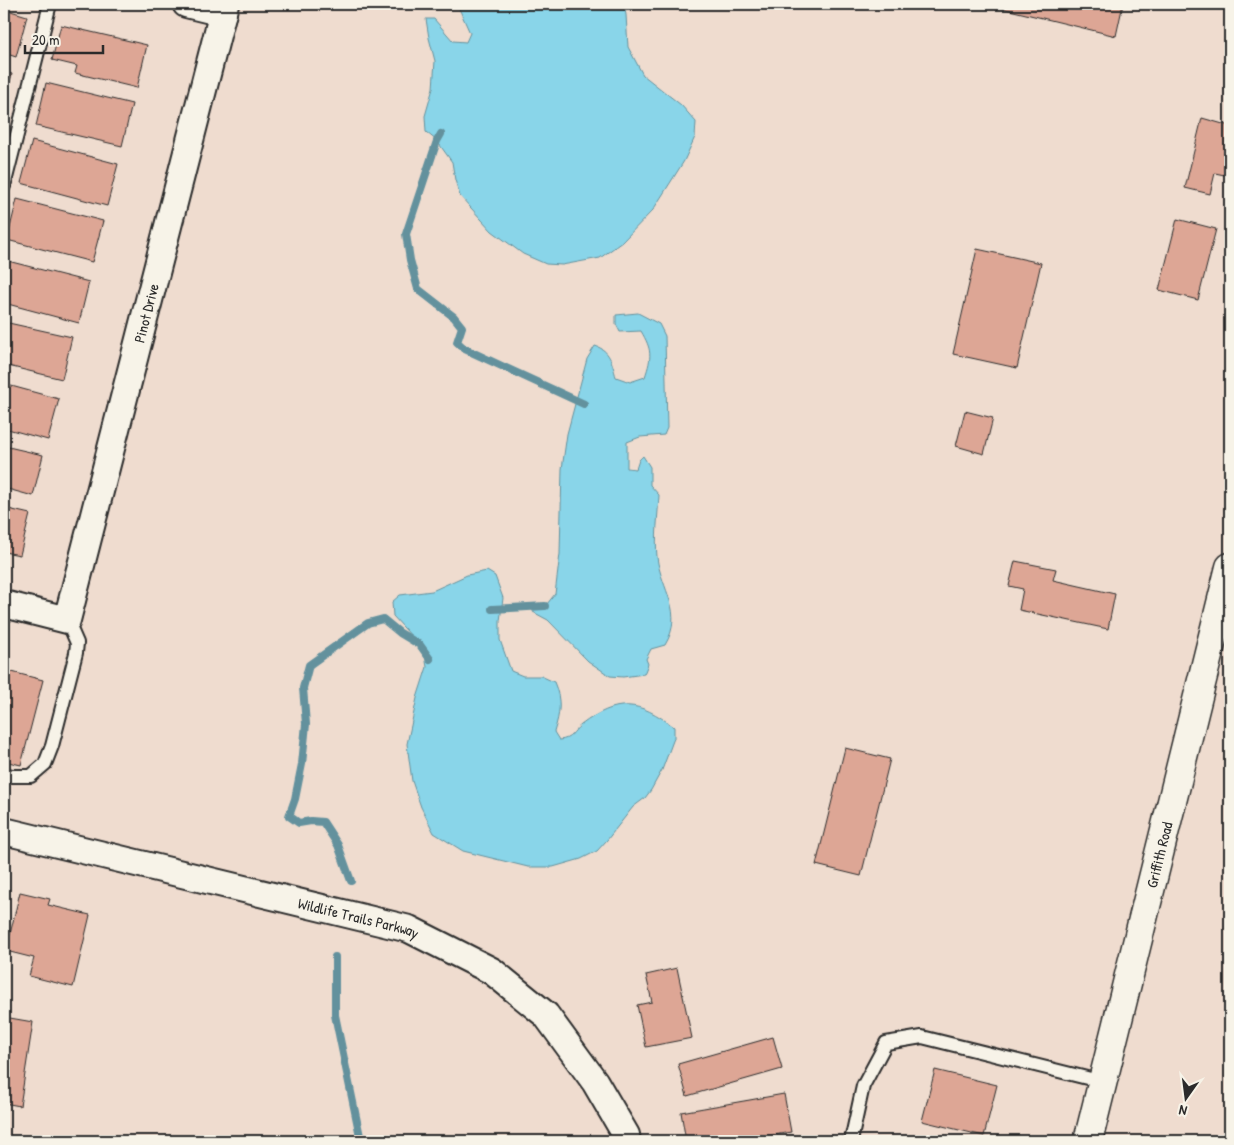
<svg xmlns="http://www.w3.org/2000/svg" width="1234" height="1145" font-family="'Patrick Hand',sans-serif">
  <style>
    .water { fill: #89d5e9; stroke: #63919d }
    .lines { fill: none; stroke-linecap: round; stroke-linejoin: round }
    .stream { stroke: #63919d; stroke-width: 8 }
    .building { fill: #dda695; stroke: #2b2b2b }
    .lane-casing { stroke: #2b2b2b; stroke-width: 16 }
    .street-casing { stroke: #2b2b2b; stroke-width: 30 }
    .secondary-casing { stroke: #2b2b2b; stroke-width: 31 }
    .lane { stroke: #f7f3e8; stroke-width: 12 }
    .street { stroke: #f7f3e8; stroke-width: 26 }
    .secondary { stroke: #f7f3e8; stroke-width: 28 }
    .labels { text-anchor: middle; dominant-baseline: central; stroke-width: 5; stroke-linejoin: round; paint-order: stroke }
    .street-label { font-size: 15px; fill: #2b2b2b; stroke: #f7f3e8 }
  </style>
  <rect width="100%" height="100%" fill="#efdccf"/>
  <filter id="ink" filterUnits="userSpaceOnUse"><feTurbulence type="fractalNoise" baseFrequency=".02" numOctaves="2"/><feDisplacementMap in="SourceGraphic" scale="10" xChannelSelector="R" yChannelSelector="G"/><feConvolveMatrix kernelMatrix="1 2 1 2 8 2 1 2 1" color-interpolation-filters="sRGB"/></filter>
  <g filter="url(#ink)">
    <path class="water" d="M457,4H624L626,15L628,47L643,75L681,105L696,122L695,137L684,161L653,210L622,242L600,258L562,265L546,264L523,254L492,231L460,196L455,180L452,162L437,141L426,132L425,116L433,88L435,61L429,38L426,19H434L453,41L466,42L470,33Z
      M638,313L659,324L665,336L667,428L664,435L640,437L627,442V468L636,469L639,460L643,456L650,467V485L659,495C658,516 655,537 657,557C661,590 685,612 665,645L651,649L646,659L648,664L644,674L623,677L610,676L588,661L548,620L533,612L535,606L547,604L555,594L560,554L562,469L567,434L587,359L595,346C610,350 612,363 616,377L630,382L645,377C652,356 652,350 641,331L620,332L616,324V315Z
      M487,571L495,576L503,598L500,621V640L511,671L523,676H541L554,682C562,701 560,713 554,732L559,740C572,739 572,732 581,725C617,698 639,700 674,727V738L662,770L651,790L645,798L633,807L607,840L597,851L581,859L553,867H528L463,851L434,833L421,807L412,781L407,744L417,698L427,667L424,650L393,616L392,602L400,595L432,591L467,575Z"/>
    <g class="lines">
      <path class="stream" d="M441,134L437,141L406,234L410,260L418,289L454,317L462,327L457,342L465,349L584,404
        M492,609L545,606
        M351,881L338,845L323,822L311,821L299,823L289,816L295,799L302,764L306,724L303,688L309,665L368,623L383,619L400,633L420,645L430,659
        M335,957V1015L361,1141"/>
    </g>
    <path class="building" d="M985,4H1123L1116,36Z
      M1204,4H1230V10Z
      M4,9L27,16L16,57L4,53Z
      M61,25L147,45L137,88L75,73L77,66L52,60Z
      M4,72L12,74L4,105Z
      M46,83L132,104L122,146L36,126Z
      M1202,118L1230,126V169L1229,176L1215,173L1210,194L1185,188Z
      M32,141L118,164L107,206L21,183Z
      M17,199L103,221L92,262L7,240Z
      M1177,219L1216,229L1198,300L1159,290Z
      M977,249L1041,263L1017,368L953,354Z
      M4,260L89,282L79,323L4,303Z
      M4,322L72,337L62,379L4,365Z
      M4,384L59,399L48,440L4,428Z
      M965,411L993,418L984,454L956,446Z
      M4,446L43,455L33,496L4,488Z
      M4,508L30,514L20,555L4,552Z
      M1015,561L1056,569L1053,580L1115,594L1108,629L1019,610L1023,589L1009,586Z
      M4,670L43,680L21,765L4,761Z
      M845,748L890,759L861,876L816,865Z
      M20,892L50,899L48,905L90,915L73,987L29,976L34,958L6,951Z
      M677,968L692,1038L646,1047L637,1005L652,1002L646,975Z
      M4,1017L33,1022L20,1106L4,1103Z
      M773,1037L782,1069L687,1096L678,1064Z
      M935,1070L997,1085L984,1136L922,1121Z
      M784,1094L791,1132L740,1141H686L681,1112Z"/>
    <g class="lines">
      <defs>
        <path id="lane" d="M4,186L50,4
          M4,774L12,776H31L45,764L52,746L76,653L77,643L67,620
          M851,1141L863,1086L886,1043L922,1037L1103,1082"/>
        <g id="street">
          <path d="M186,4L223,13"/>
          <path id="s1" d="M4,604L67,620L225,4"/>
          <path id="s2" d="M4,831L409,929L492,971L546,1015L595,1082L626,1135L627,1141"/>
        </g>
        <g id="secondary">
          <path id="s3" d="M1088,1141L1230,567"/>
        </g>
      </defs>
      <use href="#lane" class="lane-casing"/>
      <use href="#street" class="street-casing"/>
      <use href="#secondary" class="secondary-casing"/>
      <use href="#lane" class="lane"/>
      <use href="#street" class="street"/>
      <use href="#secondary" class="secondary"/>
    </g>
  </g>
  <g class="labels">
    <g class="street-label">
      <text stroke="none"><textPath href="#s1" startOffset="382">Pinot Drive</textPath></text>
      <text stroke="none"><textPath href="#s3" startOffset="295">Griffith Road</textPath></text>
      <text stroke="none"><textPath href="#s2" startOffset="365">Wildlife Trails Parkway</textPath></text>
    </g>
  </g>
  <rect width="1234" height="1145" fill="none" stroke="#f7f3e8" stroke-width="20"/>
  <rect x="10" y="10" width="1214" height="1125" fill="none" stroke="#2b2b2b" stroke-width="2" filter="url(#ink)"/>
  <g transform="translate(1186 1098) rotate(194)" stroke="#f7f3e8" stroke-width="4" paint-order="stroke">
  <path d="M0-4L9 19L0 12L-9 19Z" fill="#2b2b2b"/>
  <text y="-8" font-size="14" font-weight="bold" text-anchor="middle" fill="#2b2b2b">N</text>
  </g>
  <path d="M25 45v8h78v-8" fill="none" stroke="#2b2b2b" stroke-width="2.5"/>
  <text x="32" y="45" font-size="15" fill="#2b2b2b" stroke="#f7f3e8" stroke-width="4" paint-order="stroke">20 m</text>
</svg>
